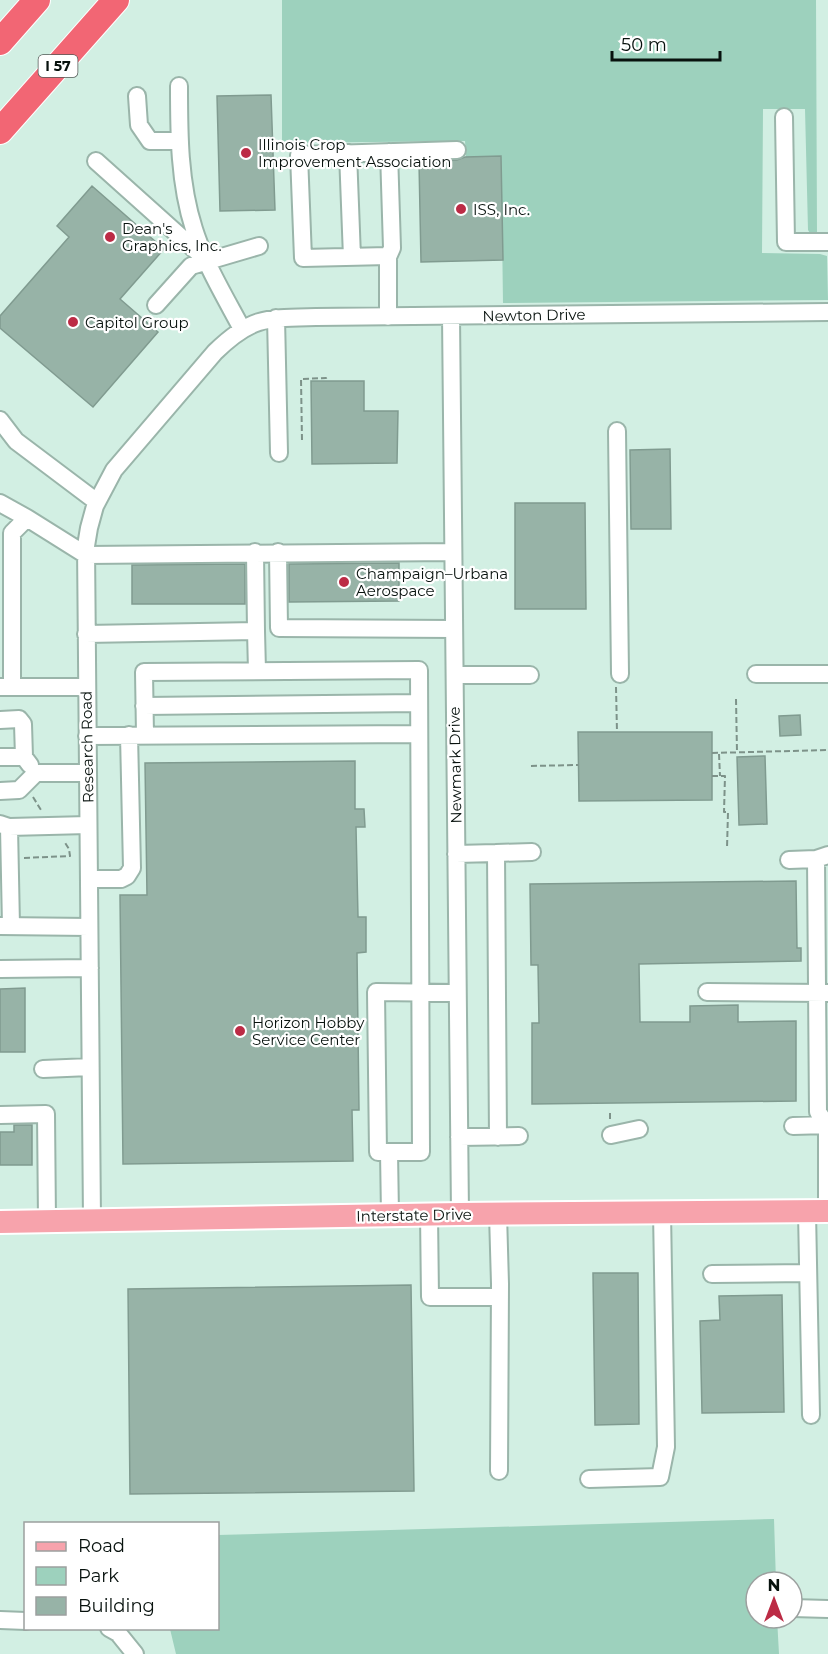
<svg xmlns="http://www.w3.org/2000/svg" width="828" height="1654" font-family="Montserrat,sans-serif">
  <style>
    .green { fill: #9dd1bd }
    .building { fill: #97b3a7; stroke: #809b90; stroke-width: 1.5 }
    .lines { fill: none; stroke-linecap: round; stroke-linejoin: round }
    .minor-casing { stroke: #9ab5aa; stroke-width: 20 }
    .major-casing { stroke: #fff; stroke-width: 26 }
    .highway-casing { stroke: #fff; stroke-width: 28 }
    .path { stroke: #7d9289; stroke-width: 2; stroke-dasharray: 6 3; stroke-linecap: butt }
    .minor { stroke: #fff; stroke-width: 16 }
    .major { stroke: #f7a3ac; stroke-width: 22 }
    .highway { stroke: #f26674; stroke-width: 26 }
    .poi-dot { fill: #bc2b45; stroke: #fff; stroke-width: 2 }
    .labels { text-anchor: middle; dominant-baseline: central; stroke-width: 4.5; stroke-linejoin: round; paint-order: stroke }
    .shield { fill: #fff; stroke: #525956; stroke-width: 1.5 }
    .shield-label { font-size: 14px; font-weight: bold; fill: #08120e }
    .poi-label { font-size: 15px; fill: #08120e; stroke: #fff; text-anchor: start }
    .street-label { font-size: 15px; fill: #08120e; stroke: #fff }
  </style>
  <rect width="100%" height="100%" fill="#d2efe3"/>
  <path class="green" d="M282,0H816L817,234L811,235L808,230L805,109H763L762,253L820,254L827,256L828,300L503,303L501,156L466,157L465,141L282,143Z
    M774,1519L776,1582H756V1618H777L779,1654H176L170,1629L218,1628V1535Z"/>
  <path class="building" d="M271,95L275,210L220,211L217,96Z
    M501,156L503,260L421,262L419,162L457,160L465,157Z
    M92,186L164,249L120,299L158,332L93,407L0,328V316L69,237L57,226Z
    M311,381H364V411H398L397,463L312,464Z
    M670,449L671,529H631L630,450Z
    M515,503H585L586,609H515Z
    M399,563V601L289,602V564Z
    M245,564V604H132V565Z
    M800,715L801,735L780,736L779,716Z
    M578,732H712V800L579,801Z
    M765,756L767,824L739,825L737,757Z
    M355,761V809H364L365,827H356L358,917H366V952L357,953L359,1110H352L353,1161L123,1164L120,895H147L145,763Z
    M796,881L797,948H801V961L639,964L640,1022H690V1006L738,1005V1022L796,1021V1101L532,1104V1023H539L538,965H531L530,884Z
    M25,988V1052H0V989Z
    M14,1125H32V1165H0V1132H14Z
    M593,1273H638L639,1424L595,1425Z
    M411,1285L414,1491L130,1494L128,1289Z
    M782,1295L784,1412L702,1413L700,1321L720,1320L719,1296Z"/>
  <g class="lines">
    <defs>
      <path id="minor" d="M179,86C179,133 179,183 194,229C205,264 225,297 242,329
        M137,96L139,125L150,141H180
        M784,117L786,242H828
        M348,153L352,257
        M96,161L202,256
        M388,257L392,248L389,152
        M156,305L191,266L259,246
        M451,316L460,1214
        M388,317V256L303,258L299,155L457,150
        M276,318L279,453
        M0,420L16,441L97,502
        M617,431L620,674
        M0,503L27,518L86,555L453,552
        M278,552L279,628L454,629
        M256,631L257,671
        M86,634L256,631L255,552
        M756,674H828
        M455,675H530
        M0,687H87
        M12,687V533L27,518
        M144,706L419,703
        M0,720L19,719L23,724L24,757
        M145,735L144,672L419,670C421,831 420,992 421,1152H378L376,992L457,993
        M87,736L419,734
        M0,757H24L30,765
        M0,791L19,790L36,773H88
        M0,824L9,827L88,825
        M9,827L11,926
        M456,854L496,853
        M816,859L818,1112L827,1125V1211
        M789,860L816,859L828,855
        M89,879H121L127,876L132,868L129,735
        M0,926L89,927
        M0,969L90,968
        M707,992L827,993
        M43,1069L90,1067
        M0,1115L46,1114L47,1221
        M793,1126L828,1125
        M611,1135L639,1129
        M459,1137L519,1136
        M498,1137L496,853L532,852
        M389,1152L390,1215
        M807,1212L811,1415
        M429,1214L430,1297H500
        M498,1214L500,1284L499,1471
        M92,1220L86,546L89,528L95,506L114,470L215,352C252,316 267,318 316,317L828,312
        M712,1274L808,1273
        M589,1479L660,1477L666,1447L662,1212
        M792,1608L828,1609
        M0,1620L26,1621
        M109,1628L118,1633L135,1654"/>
      <path id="major" d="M0,1222L460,1214L828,1211"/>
      <path id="highway" d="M0,42L37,0
        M0,131L116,0"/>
    </defs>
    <use href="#minor" class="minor-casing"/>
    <use href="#major" class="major-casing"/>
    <use href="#highway" class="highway-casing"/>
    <path class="path" d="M302,440L301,379L326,378L327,381
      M616,687L617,732
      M736,699L737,752
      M712,753L828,750
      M719,754L720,776
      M531,766L578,765
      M712,776H725L724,812H728L727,848
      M33,797L41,810
      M24,858L70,856L69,849L64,841
      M610,1113V1120"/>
    <use href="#minor" class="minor"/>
    <use href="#major" class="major"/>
    <use href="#highway" class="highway"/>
  </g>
  <g class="poi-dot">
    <circle cx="246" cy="153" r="6"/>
    <circle cx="461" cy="209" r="6"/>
    <circle cx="110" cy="237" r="6"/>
    <circle cx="73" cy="322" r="6"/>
    <circle cx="344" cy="582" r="6"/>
    <circle cx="240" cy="1031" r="6"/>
  </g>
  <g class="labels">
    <rect class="shield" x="38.5" y="55" width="39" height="22" rx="4.5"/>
    <g class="shield-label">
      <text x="58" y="66">I 57</text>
    </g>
    <g class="poi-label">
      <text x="258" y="144">Illinois Crop<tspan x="258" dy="17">Improvement Association</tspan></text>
      <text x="473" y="209">ISS, Inc.</text>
      <text x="122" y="228">Dean's<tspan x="122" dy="17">Graphics, Inc.</tspan></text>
      <text x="85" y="322">Capitol Group</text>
      <text x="356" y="573">Champaign–Urbana<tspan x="356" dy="17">Aerospace</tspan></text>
      <text x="252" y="1022">Horizon Hobby<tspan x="252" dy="17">Service Center</tspan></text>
    </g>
    <g class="street-label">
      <text transform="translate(534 315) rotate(-1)">Newton Drive</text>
      <text transform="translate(87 747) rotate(-91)">Research Road</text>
      <text transform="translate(455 765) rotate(-91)">Newmark Drive</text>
      <text transform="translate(414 1215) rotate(-1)">Interstate Drive</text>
    </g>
  </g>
  <rect x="24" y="1522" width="195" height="108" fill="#ffffff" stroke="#9ca09f" stroke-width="1.5"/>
  <rect x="36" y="1542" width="30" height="9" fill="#f7a3ac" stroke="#9ca09f" stroke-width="1.5"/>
  <text x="78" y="1552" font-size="18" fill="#08120e">Road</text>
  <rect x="36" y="1567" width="30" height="18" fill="#9dd1bd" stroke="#9ca09f" stroke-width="1.5"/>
  <text x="78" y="1582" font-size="18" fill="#08120e">Park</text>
  <rect x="36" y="1597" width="30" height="18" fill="#97b3a7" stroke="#9ca09f" stroke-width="1.5"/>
  <text x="78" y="1612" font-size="18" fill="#08120e">Building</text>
  <g transform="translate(774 1600)"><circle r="28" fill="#ffffff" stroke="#9ca09f" stroke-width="1.5"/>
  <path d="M0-4.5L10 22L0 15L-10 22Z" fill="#bc2b45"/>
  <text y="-9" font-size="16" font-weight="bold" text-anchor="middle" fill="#08120e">N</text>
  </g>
  <path d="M612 51v9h108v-9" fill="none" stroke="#08120e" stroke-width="3"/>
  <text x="621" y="51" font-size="18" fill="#08120e" stroke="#ffffff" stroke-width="4.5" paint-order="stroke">50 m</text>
</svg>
